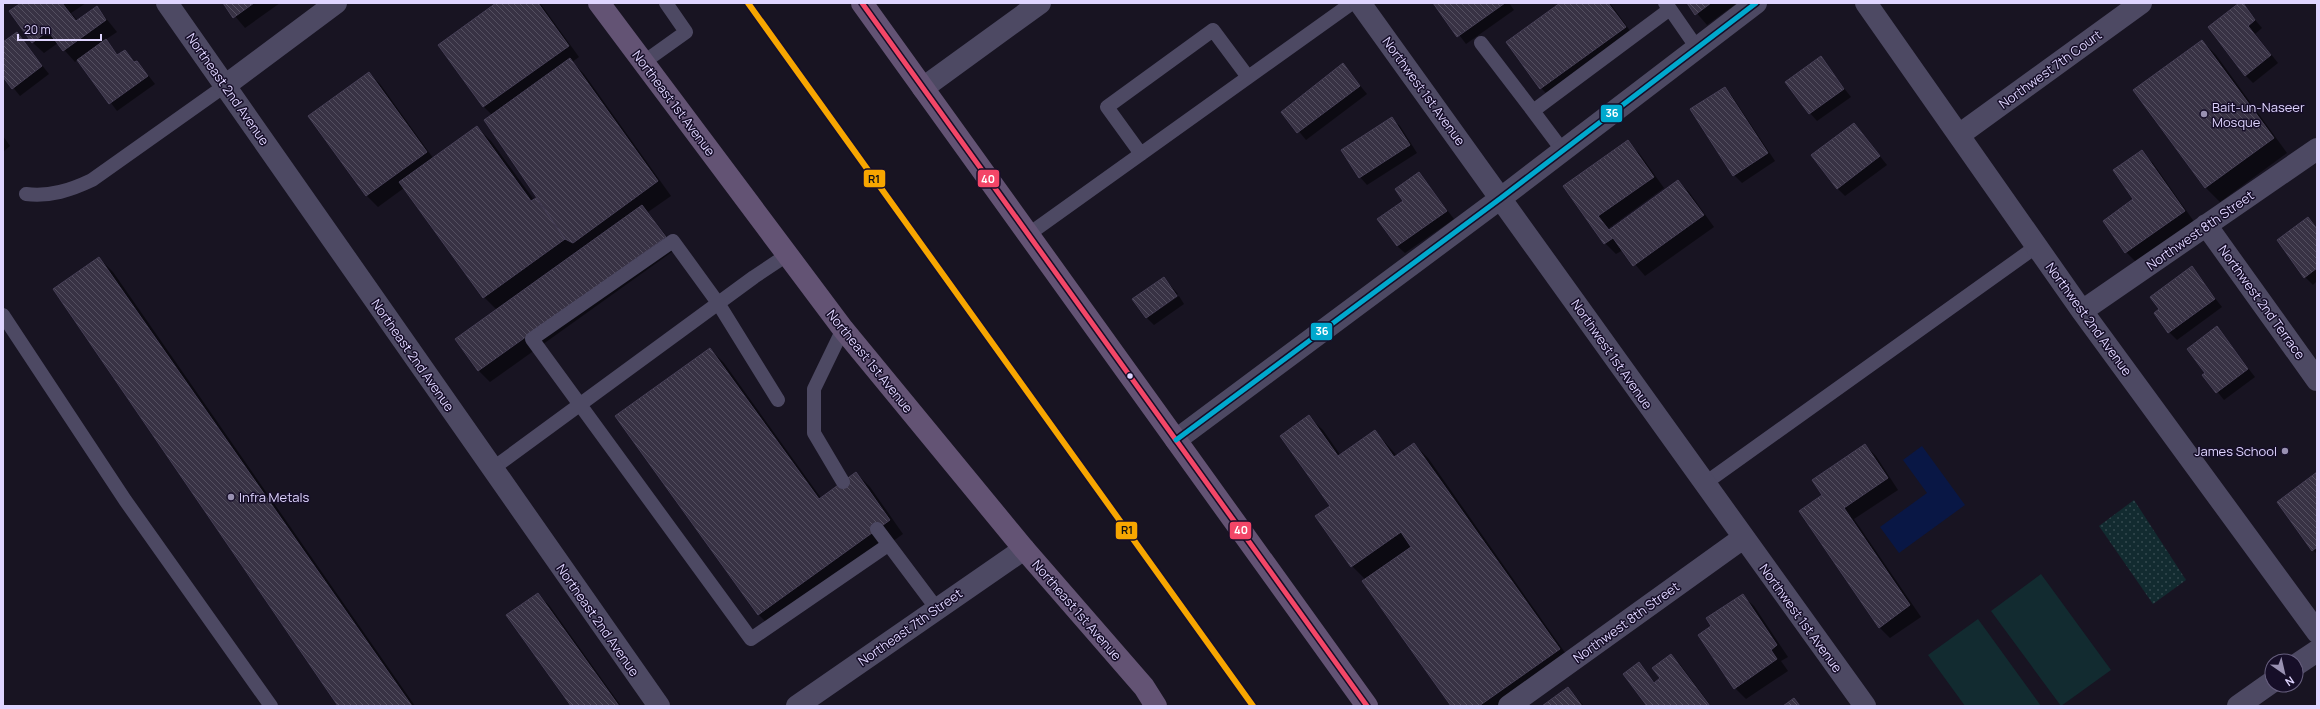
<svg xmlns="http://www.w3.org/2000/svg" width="2320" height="709" font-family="Manrope,sans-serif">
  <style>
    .grass { fill: url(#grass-dots) }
    .garden { fill: #122b30 }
    .water { fill: #091745 }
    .shadow { fill: #0007 }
    .building { fill: url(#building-back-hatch); stroke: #463f56 }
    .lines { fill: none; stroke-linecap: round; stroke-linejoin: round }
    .service { stroke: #4d4963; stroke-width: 14 }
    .minor { stroke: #4d4963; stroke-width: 22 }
    .primary { stroke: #635374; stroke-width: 22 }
    .bus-1-casing { stroke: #160e28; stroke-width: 8 }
    .bus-2-casing { stroke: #160e28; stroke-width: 8 }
    .bus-1 { stroke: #f34667; stroke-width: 5 }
    .bus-2 { stroke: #00a9ce; stroke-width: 5 }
    .rail-1-casing { stroke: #160e28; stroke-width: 9 }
    .rail-1 { stroke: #f7a600; stroke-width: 6 }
    .poi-dot { fill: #9991b2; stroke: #160e28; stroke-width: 1.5 }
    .bus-dot { fill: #dfd5ff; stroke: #160e28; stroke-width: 1.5 }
    .labels { text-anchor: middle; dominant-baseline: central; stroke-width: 3; stroke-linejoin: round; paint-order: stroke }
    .street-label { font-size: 13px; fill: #dfd5ff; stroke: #160e28 }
    .poi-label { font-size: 13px; fill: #dfd5ff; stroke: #160e28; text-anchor: start }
    .line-badge { stroke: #160e28; stroke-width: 1.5 }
    .badge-label { font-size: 11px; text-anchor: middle; font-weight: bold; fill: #fff }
    .pale-badge-label { font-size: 11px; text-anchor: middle; font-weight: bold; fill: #111 }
  </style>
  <defs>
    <pattern id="grass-dots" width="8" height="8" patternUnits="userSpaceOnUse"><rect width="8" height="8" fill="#122b30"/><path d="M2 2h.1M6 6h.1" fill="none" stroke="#34494f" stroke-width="1.8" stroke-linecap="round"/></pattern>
    <pattern id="building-back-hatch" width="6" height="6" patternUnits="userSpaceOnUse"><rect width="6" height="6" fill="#383244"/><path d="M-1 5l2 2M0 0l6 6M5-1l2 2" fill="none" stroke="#544f60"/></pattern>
  </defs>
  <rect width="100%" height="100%" fill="#181422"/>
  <path class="grass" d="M2134,500L2186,580L2153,604L2099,526Z"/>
  <path class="garden" d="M2041,574L2111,670L2061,706L1991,611Z
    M1978,619L2041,706H1965L1928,655Z"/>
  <path class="water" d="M1922,446L1965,505L1899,553L1880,527L1927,493L1903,460Z"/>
  <path class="shadow" d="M22,3H86L71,13L78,21L97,7L117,32L105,40L118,55L124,51L144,70L155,84L117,111L78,59L75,62L58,43L44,53L32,42Z
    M224,3H280L245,28Z
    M498,3H540L579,57L572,62L584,74L671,196L648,212L676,249L490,382L479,371L457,339L497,310L484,297L404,188L378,207L367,196L309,116L369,73L380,84L433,158L477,127L491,141L534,200L536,199L544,207L492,115L484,107L440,45Z
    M1435,3H1509L1514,10L1466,44Z
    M1562,3H1610L1636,39L1552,99L1541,88Z
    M1688,3H1737L1707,25Z
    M2241,3L2262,28L2255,34L2278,63L2253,83L2245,75Z
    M16,33L49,74L20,96L3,75V43Z
    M2202,41L2216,55L2287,153L2220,202L2206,188L2135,90Z
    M1820,58L1851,97L1817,121L1810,113Z
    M1343,65L1367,94L1306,140L1283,112Z
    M1725,88L1732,96L1775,161L1742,183L1734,175Z
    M1392,119L1400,126L1417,153L1367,185L1360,177Z
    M1854,124L1887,165L1845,196L1837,188Z
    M3,136L10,146L3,152Z
    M1627,142L1639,153L1664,188L1609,228L1610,230L1678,181L1689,192L1714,227L1645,276L1623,250L1616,254L1605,243L1564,187Z
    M2141,152L2153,163L2195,223L2137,263L2126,252Z
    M1419,173L1454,219L1405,253L1397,246L1404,201Z
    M2308,218L2317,228V281L2313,285L2305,277Z
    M99,258L113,272L415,706H339Z
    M2191,268L2222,307L2177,340L2169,332L2161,309Z
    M1164,278L1178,294L1146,316Z
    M1179,296L1184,304L1154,325L1147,318Z
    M2217,328L2255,377L2224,400L2204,375L2206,373Z
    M710,349L724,363L821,498L856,473L870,487L903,534L772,628L758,614Z
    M1308,416L1323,430L1341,456L1375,431L1397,456L1414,444L1428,458L1573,664L1513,706H1452L1366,580L1352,566L1317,517L1331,506Z
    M1865,445L1876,456L1898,490L1854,519L1921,617L1890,638L1879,627L1823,496Z
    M2317,474V554L2313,550Z
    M537,594L549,605L621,706H572Z
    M1742,595L1754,606L1788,657L1781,661L1788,671L1746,699L1735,688L1713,627Z
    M1671,655L1679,663L1711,706H1648L1639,664L1655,683L1661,678Z
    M1568,688L1584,706H1544Z"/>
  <path class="building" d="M21,3H62L76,21L97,6L106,20L63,51L48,31L32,43L9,11Z
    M223,3H254L233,18Z
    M496,3H538L569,46L483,107L438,45Z
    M1433,3H1505L1457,37Z
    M1560,3H1608L1626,27L1540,89L1506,42Z
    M1687,3H1711L1695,15Z
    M2239,3H2243L2255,20L2248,26L2271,55L2245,76L2208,27Z
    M17,32L42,66L12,89L3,77V42Z
    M106,39L117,55L125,50L134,62L137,61L148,76L109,104L77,60Z
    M2202,40L2274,138L2205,188L2133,90Z
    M1821,56L1844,89L1809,114L1785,82Z
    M570,58L658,181L573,243L565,239L484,120Z
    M1343,63L1360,86L1297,133L1281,112Z
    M369,72L427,152L366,196L308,116Z
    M1725,87L1768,153L1733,176L1690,109Z
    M1392,117L1410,145L1359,178L1341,150Z
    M1854,123L1880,156L1837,189L1811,155Z
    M477,126L531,201L536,198L565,239L483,298L399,182Z
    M1628,140L1654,177L1598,216L1609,230L1678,180L1704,215L1633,266L1613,238L1604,244L1563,186Z
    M2142,150L2185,211L2125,253L2103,221L2133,199L2113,170Z
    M1419,172L1447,211L1397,246L1377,219L1403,201L1395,189Z
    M642,205L666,237L478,371L455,339Z
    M2308,217L2317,229V268L2304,278L2277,240Z
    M99,257L412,706H338L53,289Z
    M2192,266L2215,299L2168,333L2154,313L2159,309L2150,297Z
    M1164,277L1177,296L1146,318L1132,299Z
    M2217,326L2248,369L2216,393L2202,375L2205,373L2187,349Z
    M710,348L819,499L856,472L890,520L758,615L615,416Z
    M1309,415L1338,456L1375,430L1394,457L1414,443L1560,649L1479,706H1451L1362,581L1411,547L1401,532L1351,567L1315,516L1330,506L1280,436Z
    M1865,444L1888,478L1844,508L1910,605L1879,628L1799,511L1822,495L1812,480Z
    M2317,472V547L2312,551L2277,502Z
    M538,593L619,706H571L506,615Z
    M1743,594L1777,645L1771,650L1777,659L1734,689L1698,635L1711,626L1706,618Z
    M1671,654L1710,706H1647L1623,674L1639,662L1654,683L1660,678L1652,668Z
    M1568,687L1582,706H1542Z
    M1794,698L1800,706H1783Z"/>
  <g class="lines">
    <path class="service" d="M1670,9L1697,48
      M1481,43L1533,111
      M644,62L686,32L666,3
      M1563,151L1533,111L1670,9L1665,3
      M1141,154L1107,107L1213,30L1248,77
      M26,194C50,197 71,190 92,180L226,85
      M1029,234L1352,3
      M3,315L125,500L271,706
      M778,400L718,303L673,241L532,339L751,639L888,545
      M492,469L754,277L787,255
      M843,482L814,433V389L843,329
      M1704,484L2037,246
      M877,529L937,609"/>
    <path class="minor" d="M167,3L659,706
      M1360,3L1865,706
      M1866,3L2082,311L2317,632
      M226,85L336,3
      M923,88L1040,3
      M1959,135L2141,3
      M2206,225L2317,380
      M2082,311L2317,149
      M1176,440L1501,198L1756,3
      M2296,665L2317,651
      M797,706L1024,549
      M1509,706L1743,538
      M2238,706L2272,682"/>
    <path class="primary" d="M599,3L843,329L1024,549L1144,687L1156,706
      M862,3L1367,706"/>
    <defs>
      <path id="bus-1" d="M862,3L1367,706"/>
      <path id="bus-2" d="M1176,440L1501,198L1756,3"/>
    </defs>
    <use href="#bus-1" class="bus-1-casing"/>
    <use href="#bus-2" class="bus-2-casing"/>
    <use href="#bus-1" class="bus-1"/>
    <use href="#bus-2" class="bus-2"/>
    <defs>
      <path id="rail-1" d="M748,3L1253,706"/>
    </defs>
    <use href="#rail-1" class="rail-1-casing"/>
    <use href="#rail-1" class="rail-1"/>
  </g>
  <g class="poi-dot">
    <circle cx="2204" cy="114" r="4"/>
    <circle cx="2285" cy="451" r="4"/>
    <circle cx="231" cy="497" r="4"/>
  </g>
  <circle class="bus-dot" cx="1130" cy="376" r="3.5"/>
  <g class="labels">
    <g class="street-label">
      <text transform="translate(2050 69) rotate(-36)">Northwest 7th Court</text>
      <text transform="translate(228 89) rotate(55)">Northeast 2nd Avenue</text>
      <text transform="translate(1424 91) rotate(54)">Northwest 1st Avenue</text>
      <text transform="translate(674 103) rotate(53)">Northeast 1st Avenue</text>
      <text transform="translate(2200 230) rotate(-35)">Northwest 8th Street</text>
      <text transform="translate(2262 302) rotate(54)">Northwest 2nd Terrace</text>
      <text transform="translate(2089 319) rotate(54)">Northwest 2nd Avenue</text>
      <text transform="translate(1612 354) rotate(55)">Northwest 1st Avenue</text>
      <text transform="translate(413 355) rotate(55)">Northeast 2nd Avenue</text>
      <text transform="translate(870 361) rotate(51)">Northeast 1st Avenue</text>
      <text transform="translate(1077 610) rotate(49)">Northeast 1st Avenue</text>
      <text transform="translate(1801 618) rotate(54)">Northwest 1st Avenue</text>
      <text transform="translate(598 620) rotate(55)">Northeast 2nd Avenue</text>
      <text transform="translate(1626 622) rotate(-36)">Northwest 8th Street</text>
      <text transform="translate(910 627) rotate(-35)">Northeast 7th Street</text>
    </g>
    <g class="poi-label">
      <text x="2212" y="107">Bait-un-Naseer<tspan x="2212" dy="15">Mosque</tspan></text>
      <text x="2277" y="451" text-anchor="end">James School</text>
      <text x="239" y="497">Infra Metals</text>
    </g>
  </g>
  <g class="line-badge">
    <rect x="1600" y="104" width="23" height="19" rx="4" fill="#00a9ce"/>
    <rect x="863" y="169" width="23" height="19" rx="4" fill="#f7a600"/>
    <rect x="977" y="169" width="23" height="19" rx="4" fill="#f34667"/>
    <rect x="1310" y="322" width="23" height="19" rx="4" fill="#00a9ce"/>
    <rect x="1115" y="521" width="23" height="19" rx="4" fill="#f7a600"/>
    <rect x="1229" y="521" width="23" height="19" rx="4" fill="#f34667"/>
  </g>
  <g class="badge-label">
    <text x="1612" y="117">36</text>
    <text x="988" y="183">40</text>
    <text x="1322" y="335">36</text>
    <text x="1241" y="534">40</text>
  </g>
  <g class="pale-badge-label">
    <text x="874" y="183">R1</text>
    <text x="1127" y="534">R1</text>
  </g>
  <rect width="2320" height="709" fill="none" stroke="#dfd5ff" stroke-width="8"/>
  <g transform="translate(2284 673) rotate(146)"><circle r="19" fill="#160e28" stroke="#665e7e"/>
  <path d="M0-3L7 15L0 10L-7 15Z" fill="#9991b2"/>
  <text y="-6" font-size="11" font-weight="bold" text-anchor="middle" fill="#dfd5ff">N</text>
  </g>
  <path d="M18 34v6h83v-6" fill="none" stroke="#dfd5ff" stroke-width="2"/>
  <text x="24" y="34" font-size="12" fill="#dfd5ff" stroke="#160e28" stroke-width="3" paint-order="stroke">20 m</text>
</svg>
